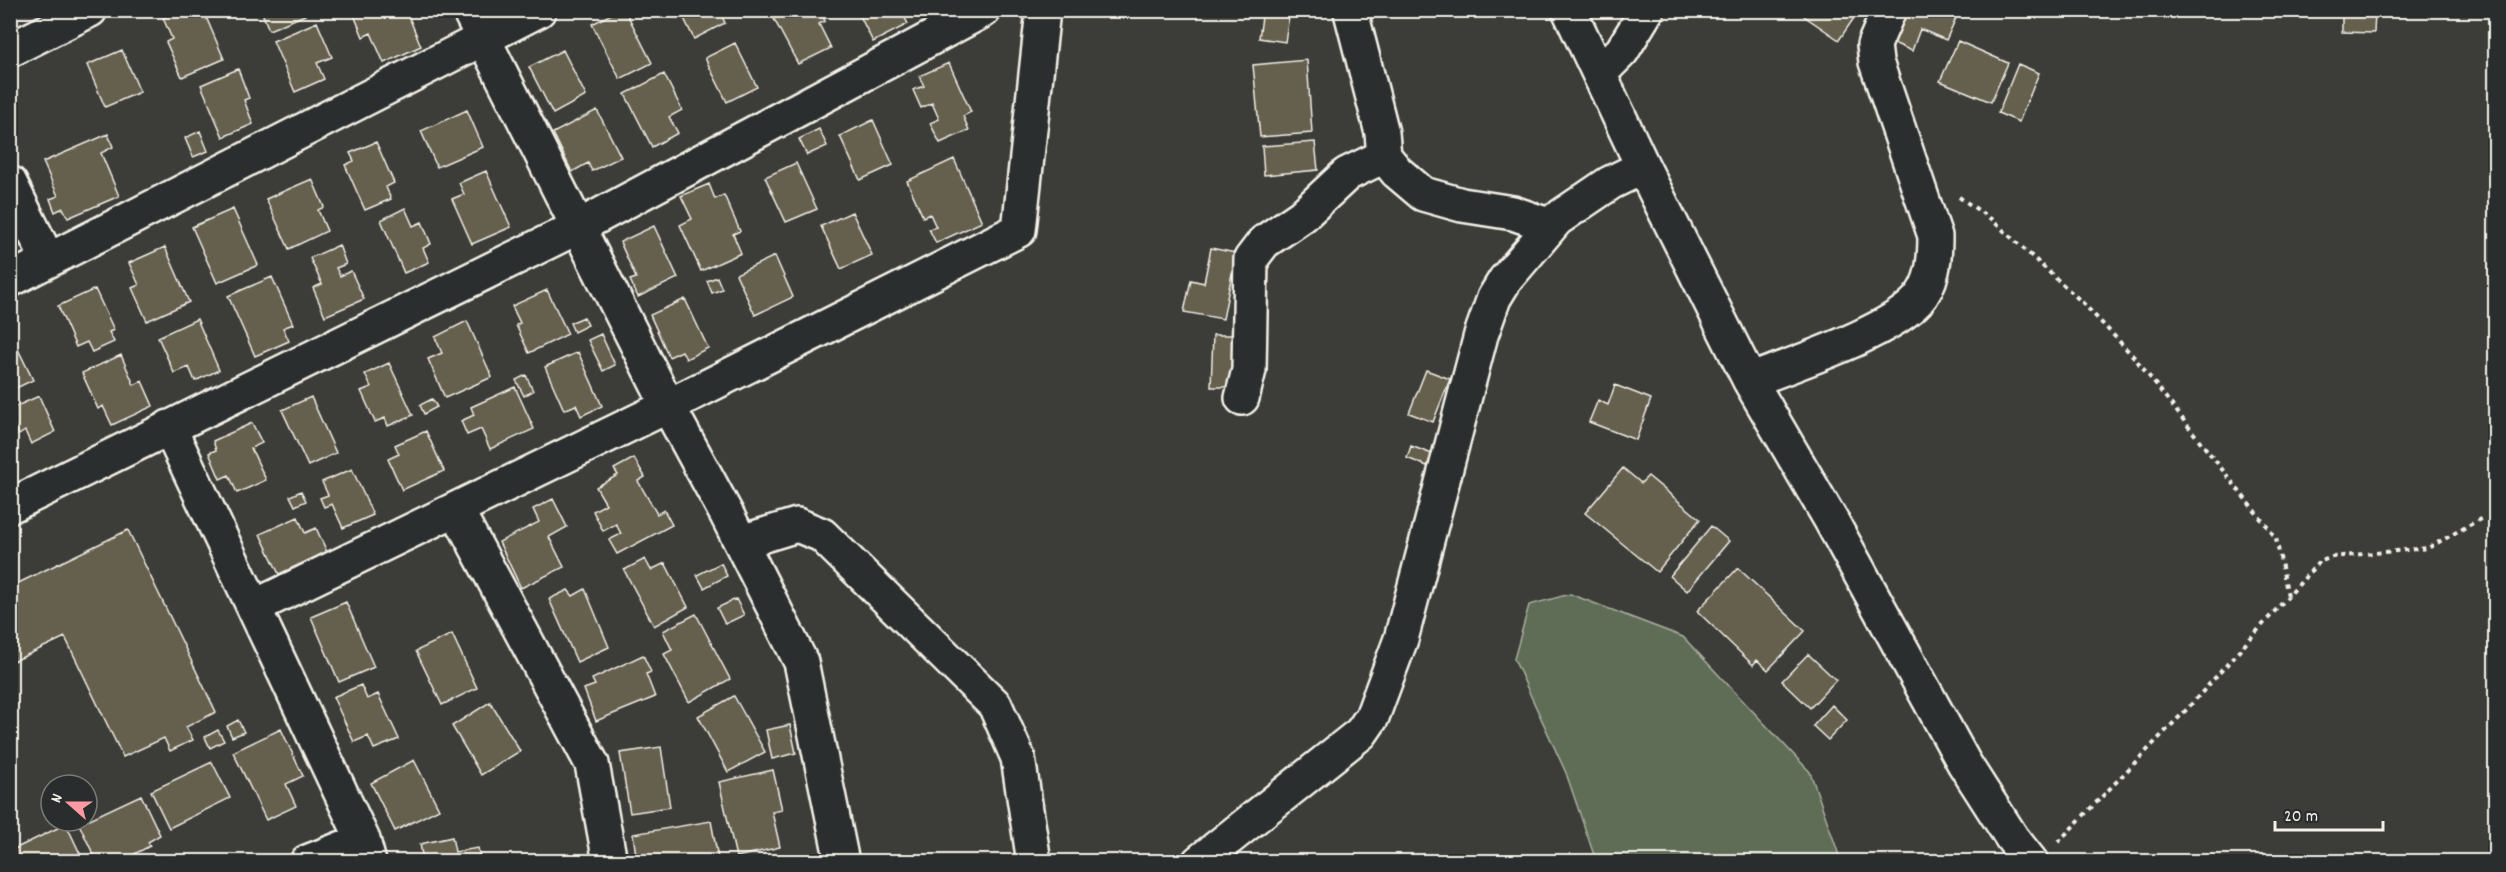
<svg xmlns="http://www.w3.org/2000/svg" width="2506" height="872" font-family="Dekko,sans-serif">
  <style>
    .green { fill: #5e6d56; stroke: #a9af9f; stroke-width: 1.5 }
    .building { fill: #655e4e; stroke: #f4f1e8; stroke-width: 1.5 }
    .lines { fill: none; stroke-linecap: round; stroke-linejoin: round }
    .minor-casing { stroke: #f4f1e8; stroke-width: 38 }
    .path { stroke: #f4f1e8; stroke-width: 4; stroke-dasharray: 4.5 4.5; stroke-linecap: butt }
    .minor { stroke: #2a2d2e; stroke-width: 33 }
  </style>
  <rect width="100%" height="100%" fill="#3c3c38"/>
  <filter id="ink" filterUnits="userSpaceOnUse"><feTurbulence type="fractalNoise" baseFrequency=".0167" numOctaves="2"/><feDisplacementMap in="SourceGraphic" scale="12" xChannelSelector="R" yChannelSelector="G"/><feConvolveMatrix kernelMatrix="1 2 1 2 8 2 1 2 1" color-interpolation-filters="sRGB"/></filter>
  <g filter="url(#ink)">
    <path class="green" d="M1570,594L1683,637L1810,772L1841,861H1596L1566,773L1514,659L1529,605Z"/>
    <path class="building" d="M182,10H203L224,59L182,77L166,42L172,39L163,18Z
      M261,10H303L305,15L269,30Z
      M352,10H406L421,46L384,63L371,33L363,37Z
      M619,10H625L652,63L620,79L592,24Z
      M680,10H719L725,23L694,39Z
      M789,10H820L825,21L819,24L831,48L798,64L774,19Z
      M857,10H901L908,24L873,42Z
      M1263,10H1290L1285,42L1259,38Z
      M1807,10H1848L1856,15L1839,40L1804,16Z
      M1893,10H1939L1956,18L1946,40L1920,29L1912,51L1882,38Z
      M2342,12L2375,13L2374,33L2342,32Z
      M317,22L332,57L317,63L324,79L295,92L273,41Z
      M1958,41L2008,63L1991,102L1940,81Z
      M735,43L757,87L727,102L705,58Z
      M122,50L140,92L105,107L87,65Z
      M563,50L586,96L553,114L529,67Z
      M1307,60L1312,133L1260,137L1253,65Z
      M949,63L971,112L963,116L969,130L940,143L930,123L939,119L932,103L921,108L913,90L924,86L919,76Z
      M2018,64L2039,73L2019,122L1998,113Z
      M238,69L249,98L244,100L253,124L223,137L201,85Z
      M664,74L682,110L669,117L678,133L652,147L625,94Z
      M467,110L483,147L437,167L421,131Z
      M597,110L621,157L592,171L588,163L572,172L553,133Z
      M873,120L893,165L860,180L840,136Z
      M819,129L827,146L807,155L799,139Z
      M200,131L208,151L193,157L185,138Z
      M108,134L113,147L101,153L119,196L68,218L63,208L55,212L50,199L58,196L43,162Z
      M376,142L394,183L386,187L391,199L365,210L345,165L354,161L350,153Z
      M1315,142L1318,170L1264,175L1262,146Z
      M954,159L982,222L936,243L929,229L936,227L930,214L923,217L907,181Z
      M796,163L817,209L786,222L765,177Z
      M486,171L511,227L472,244L452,199L464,194L459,183Z
      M312,179L324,207L318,210L327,231L289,249L266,199Z
      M709,184L715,199L724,195L740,231L733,234L741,253L701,271L680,225L692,219L681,196Z
      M405,208L413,226L422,222L431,244L423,248L429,262L404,273L381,220Z
      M233,209L258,265L217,283L192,227Z
      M852,212L872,255L841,269L821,226Z
      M654,226L678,278L638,297L630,280L636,278L620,242Z
      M339,245L346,264L336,268L340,276L351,271L364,299L325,316L313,288L322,284L310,258Z
      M165,247L189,302L147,321L132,288L139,285L129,263Z
      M1211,248L1236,253L1223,319L1184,312L1191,280L1204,283Z
      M775,256L793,297L755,315L736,274Z
      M272,277L293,324L283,328L289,341L255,356L228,296Z
      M717,277L722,289L712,293L707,281Z
      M95,289L114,330L109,332L114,342L92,352L87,342L76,347L58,306Z
      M547,290L568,334L529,353L516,325L520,323L512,306Z
      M685,299L708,348L686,359L682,351L669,357L650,315Z
      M584,317L588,325L574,332L570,323Z
      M197,319L219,370L195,381L189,367L174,373L158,337Z
      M467,321L492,377L445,398L428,359L442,353L435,337Z
      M601,334L615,365L603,371L588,340Z
      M1213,335H1240L1239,387H1211Z
      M15,343L33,380L10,391V345Z
      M578,352L602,406L581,416L576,405L564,410L545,367Z
      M121,355L134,385L142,381L153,406L112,425L103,406L98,409L82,373Z
      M389,363L413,415L388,426L385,418L375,422L361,391L371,387L365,374Z
      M1426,370L1450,379L1433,422L1409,413Z
      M526,375L533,391L524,396L516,380Z
      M1615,385L1651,399L1636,440L1589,422L1598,400L1608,405Z
      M515,387L534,429L490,449L481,429L467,435L461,421L474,415L471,407Z
      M39,396L55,432L31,444L25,431L19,435L10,416V409Z
      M311,397L336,453L308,466L282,410Z
      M432,399L437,407L424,414L420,405Z
      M252,423L262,443L251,448L266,480L237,493L229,475L220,479L209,453L216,450L213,441Z
      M426,431L444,471L402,490L388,459L399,454L395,445Z
      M1411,446L1432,454L1427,466L1407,458Z
      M634,458L645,477L638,481L657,514L664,510L672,525L617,554L609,540L621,534L616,524L603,531L593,511L606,504L596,487L618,475L614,469Z
      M1623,468L1641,483L1648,476L1700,519L1657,572L1585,513Z
      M352,469L373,515L343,528L332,504L324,507L320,498L328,495L322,482Z
      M301,491L306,501L295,506L290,496Z
      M553,499L567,527L549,537L564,567L521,588L499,542L539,522L533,509Z
      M298,517L305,533L316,528L327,552L279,574L260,534Z
      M1711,526L1729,541L1687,591L1670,576Z
      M128,530L216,712L186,727L193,740L170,751L164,738L123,757L65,637L10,663V587Z
      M645,559L651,570L665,563L688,607L654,626L624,570Z
      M721,563L727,576L704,588L697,575Z
      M1738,568L1805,631L1768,670L1757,660L1753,665L1697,611Z
      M585,589L609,647L577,662L549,599L568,590L573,596Z
      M736,599L744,615L725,624L717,608Z
      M346,602L374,667L339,682L311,617Z
      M696,614L730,679L689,702L664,654L672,650L663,631Z
      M452,634L477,688L442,705L416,651Z
      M1808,654L1836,680L1810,708L1782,681Z
      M643,655L651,672L646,674L655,697L596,721L584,689L595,685L592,679Z
      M361,685L367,699L378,694L399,739L374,749L368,736L354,742L333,697Z
      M734,696L765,752L728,772L698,716Z
      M490,702L520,751L481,775L452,726Z
      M1832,705L1847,720L1828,740L1813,726Z
      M238,720L244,732L232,737L227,726Z
      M790,725L796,753L772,759L766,730Z
      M281,729L303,776L286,784L296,806L266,820L233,752Z
      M218,730L224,741L210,748L205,737Z
      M661,747L670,807L630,813L620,753Z
      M414,760L439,809L395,831L371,783Z
      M212,762L230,798L169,828L151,791Z
      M773,770L782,810L772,812L780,847L736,857L719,782Z
      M141,795L160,835L148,842L150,846L119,862L116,857L108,862H97L79,824Z
      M711,821L718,858L698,862H637L633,834Z
      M66,824L84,862H10V851Z
      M452,837L455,852L478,848L481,862H416L423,860L420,844Z"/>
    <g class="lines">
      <defs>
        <path id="minor" d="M469,10L668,406L727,515L801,662L842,862
          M1569,10L1643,167L1750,381L1832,522L1964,763L2012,838L2031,862
          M1351,12L1382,133L1384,156L1397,172L1423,194L1462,205L1513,213L1551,226
          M10,50L90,10
          M1600,73L1622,51L1647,10
          M10,183L48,260
          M10,280L539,10
          M1750,381C1794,363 1886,334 1917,301C1933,284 1935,259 1935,236L1876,62L1874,45L1889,10
          M1242,398L1249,370L1251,259L1264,242L1302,216L1347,174L1384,156
          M169,427L363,840L369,862
          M10,506L578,227L984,10
          M456,509L592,764L610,862
          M741,542L797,525L822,535L995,705L1018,758L1034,862
          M254,607L668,406L1019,230L1043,10
          M307,862L363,840
          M1199,862L1361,733L1372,717L1401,639L1481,335L1494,298L1505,280L1557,219L1610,183L1643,167"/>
      </defs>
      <use href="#minor" class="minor-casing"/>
      <path class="path" d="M1959,197L1991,219L2083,303L2134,357L2276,538L2288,596
        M2058,842L2187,709L2319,562L2332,557L2428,548L2484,517"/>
      <use href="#minor" class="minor"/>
    </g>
  </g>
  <rect width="2506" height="872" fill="none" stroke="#2a2d2e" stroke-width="36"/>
  <rect x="18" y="18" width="2470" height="836" fill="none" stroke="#f4f1e8" stroke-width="2" filter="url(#ink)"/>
  <g transform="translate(69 803) rotate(291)"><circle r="28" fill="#2a2d2e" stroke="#7b7b78" stroke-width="1.5"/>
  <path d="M0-4.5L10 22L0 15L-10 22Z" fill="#ff9aa2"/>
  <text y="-9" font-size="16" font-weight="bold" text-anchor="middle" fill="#f4f1e8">N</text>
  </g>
  <path d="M2275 821v9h108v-9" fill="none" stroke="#f4f1e8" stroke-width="3"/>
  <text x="2284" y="821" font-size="18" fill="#f4f1e8" stroke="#2a2d2e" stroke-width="4.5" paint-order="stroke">20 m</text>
</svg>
